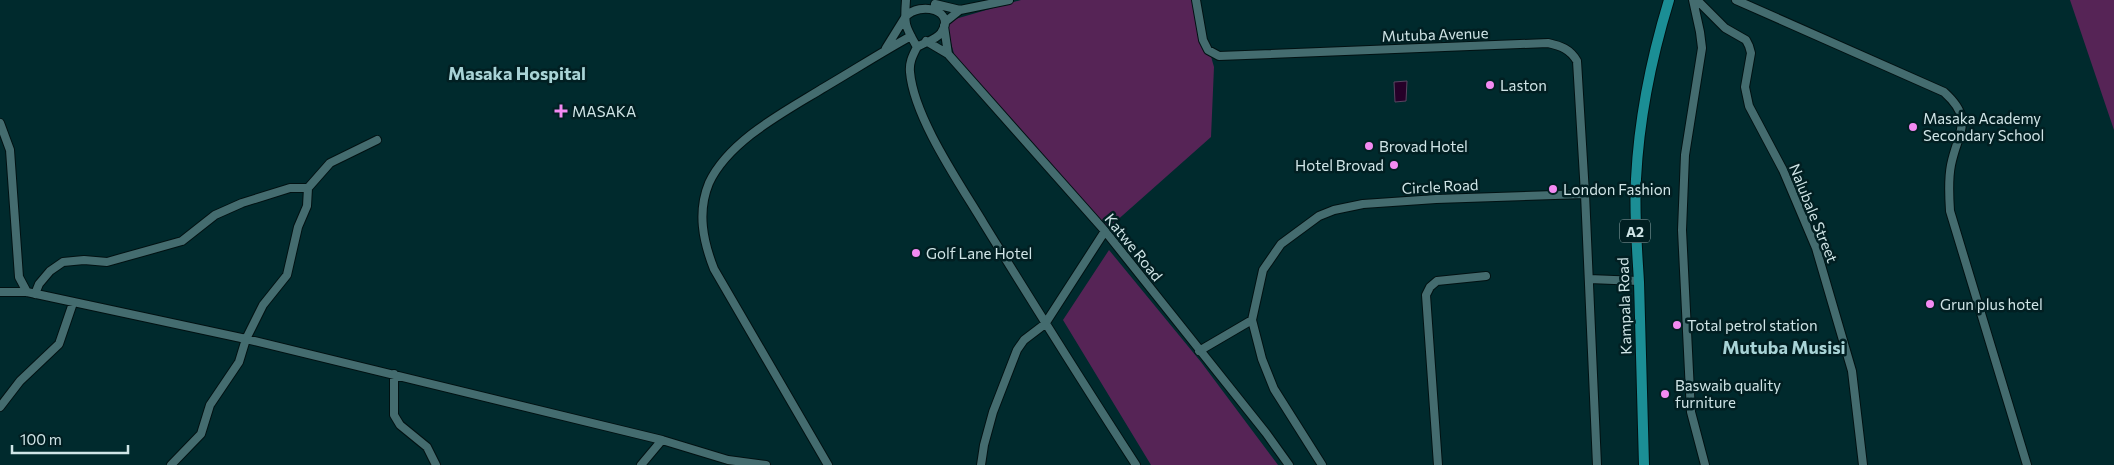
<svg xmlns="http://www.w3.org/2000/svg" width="2114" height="465" font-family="Commissioner,sans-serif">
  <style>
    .green { fill: #562456 }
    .water { fill: #260028; stroke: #594561 }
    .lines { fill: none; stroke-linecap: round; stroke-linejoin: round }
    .minor-casing { stroke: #001112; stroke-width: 10 }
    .major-casing { stroke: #001112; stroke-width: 12 }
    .minor { stroke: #446c6f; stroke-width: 8 }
    .major { stroke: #1b8e95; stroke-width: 10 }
    .poi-dot { fill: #f38af2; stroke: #011f22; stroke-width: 2 }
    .labels { text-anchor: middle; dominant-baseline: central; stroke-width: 5; stroke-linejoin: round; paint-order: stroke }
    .shield { fill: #011f22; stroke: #92aaac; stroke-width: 1 }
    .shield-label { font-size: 14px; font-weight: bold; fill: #d0e5e7 }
    .street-label { font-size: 15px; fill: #d0e5e7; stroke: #011f22 }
    .poi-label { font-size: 15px; fill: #d0e5e7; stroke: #011f22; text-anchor: start }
    .quarter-label { font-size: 18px; font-weight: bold; fill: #a8d3d6; stroke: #011f22 }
  </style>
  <rect width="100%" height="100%" fill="#002a2d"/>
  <path class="green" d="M1021,0H1195L1214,67L1211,137L1105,231L957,64L945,22Z
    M2070,0H2114V130Z
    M1109,250L1201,362L1278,465H1151L1063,320Z"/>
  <path class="water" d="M1407,81L1406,101L1395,102L1394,82Z"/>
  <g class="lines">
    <defs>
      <path id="minor" d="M1196,0L1203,40L1208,50L1219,56L1548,43C1561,46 1570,49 1577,61L1585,194
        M1693,0L1700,32L1702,48L1685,155L1682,230L1691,412L1705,465
        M1697,0L1725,28L1746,40L1749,46L1751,53L1745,87L1749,106L1783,170L1816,248L1852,371L1863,465
        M1736,0L1944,92C1975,120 1958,131 1951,165C1948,180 1949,196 1950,211L2027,465
        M935,4L960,10L1009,0
        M905,17C921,0 957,11 941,33C936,40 925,42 917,47C905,26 904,25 906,0
        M945,22L960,10
        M944,26L948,54
        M926,41L948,54L1105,231L1266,433L1289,465
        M917,47C913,55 909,62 910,72C914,118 960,184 984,224C1034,305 1084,385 1136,465
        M886,48L904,19
        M0,123L10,150L19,277L27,292
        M1589,279L1639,281
        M0,292H27L246,339L662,440L728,460L766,465
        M35,294L39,284L50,271L63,262L84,260L107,262L182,241L215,215L242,203L290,188H308L330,163L377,140
        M1199,351L1252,320
        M394,374V415L400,425L427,447L436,465
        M0,407L20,381L59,344L73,303
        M171,465L201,434L210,405L239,362L246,339L263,305L287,275L298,227L307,206L308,188
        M641,465L662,440
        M828,465L714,269C703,241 697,212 709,183C729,140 786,111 825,87C854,70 882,52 911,36
        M981,465L984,445L993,412L1017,350L1024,340L1045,324L1105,231
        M1322,465L1274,389L1262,359L1252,320L1263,270L1281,244L1319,216L1334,210L1363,204L1436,199L1585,194L1597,465
        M1438,465L1426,295L1430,287L1437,281L1486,276"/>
      <path id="major" d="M1644,465C1642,404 1641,343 1639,282C1637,248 1634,214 1636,179C1639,118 1651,59 1669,0"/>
    </defs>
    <use href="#minor" class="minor-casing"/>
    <use href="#major" class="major-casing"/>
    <use href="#minor" class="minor"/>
    <use href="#major" class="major"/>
  </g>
  <g class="poi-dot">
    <circle cx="1490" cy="85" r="5"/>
    <path d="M558.5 103.5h5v5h5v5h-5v5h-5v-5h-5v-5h5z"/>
    <circle cx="1913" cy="127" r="5"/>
    <circle cx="1369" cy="146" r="5"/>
    <circle cx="1394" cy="165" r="5"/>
    <circle cx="1553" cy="189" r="5"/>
    <circle cx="916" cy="253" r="5"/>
    <circle cx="1930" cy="304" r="5"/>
    <circle cx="1677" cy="325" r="5"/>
    <circle cx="1665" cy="394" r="5"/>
  </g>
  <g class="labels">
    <rect class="shield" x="1620" y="219.5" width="30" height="23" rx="4"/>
    <g class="shield-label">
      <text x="1635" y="231">A2</text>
    </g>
    <g class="street-label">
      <text transform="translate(1435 34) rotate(-2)">Mutuba Avenue</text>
      <text transform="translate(1440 186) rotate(-3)">Circle Road</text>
      <text transform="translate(1814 213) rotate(68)">Nalubale Street</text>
      <text transform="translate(1134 247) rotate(51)">Katwe Road</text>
      <text transform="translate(1624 306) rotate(-92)">Kampala Road</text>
    </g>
    <g class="poi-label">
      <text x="1500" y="85">Laston</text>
      <text x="572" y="111">MASAKA</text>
      <text x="1923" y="118">Masaka Academy<tspan x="1923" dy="17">Secondary School</tspan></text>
      <text x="1379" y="146">Brovad Hotel</text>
      <text x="1384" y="165" text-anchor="end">Hotel Brovad</text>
      <text x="1563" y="189">London Fashion</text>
      <text x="926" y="253">Golf Lane Hotel</text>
      <text x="1940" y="304">Grun plus hotel</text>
      <text x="1687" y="325">Total petrol station</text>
      <text x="1675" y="385">Baswaib quality<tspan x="1675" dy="17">furniture</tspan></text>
    </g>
    <g class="quarter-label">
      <text x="517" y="73">Masaka Hospital</text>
      <text x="1784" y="347">Mutuba Musisi</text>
    </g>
  </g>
  <path d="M12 445v8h116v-8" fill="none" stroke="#d0e5e7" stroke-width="2.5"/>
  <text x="20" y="445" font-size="15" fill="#d0e5e7" stroke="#011f22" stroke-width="4" paint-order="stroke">100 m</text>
</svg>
